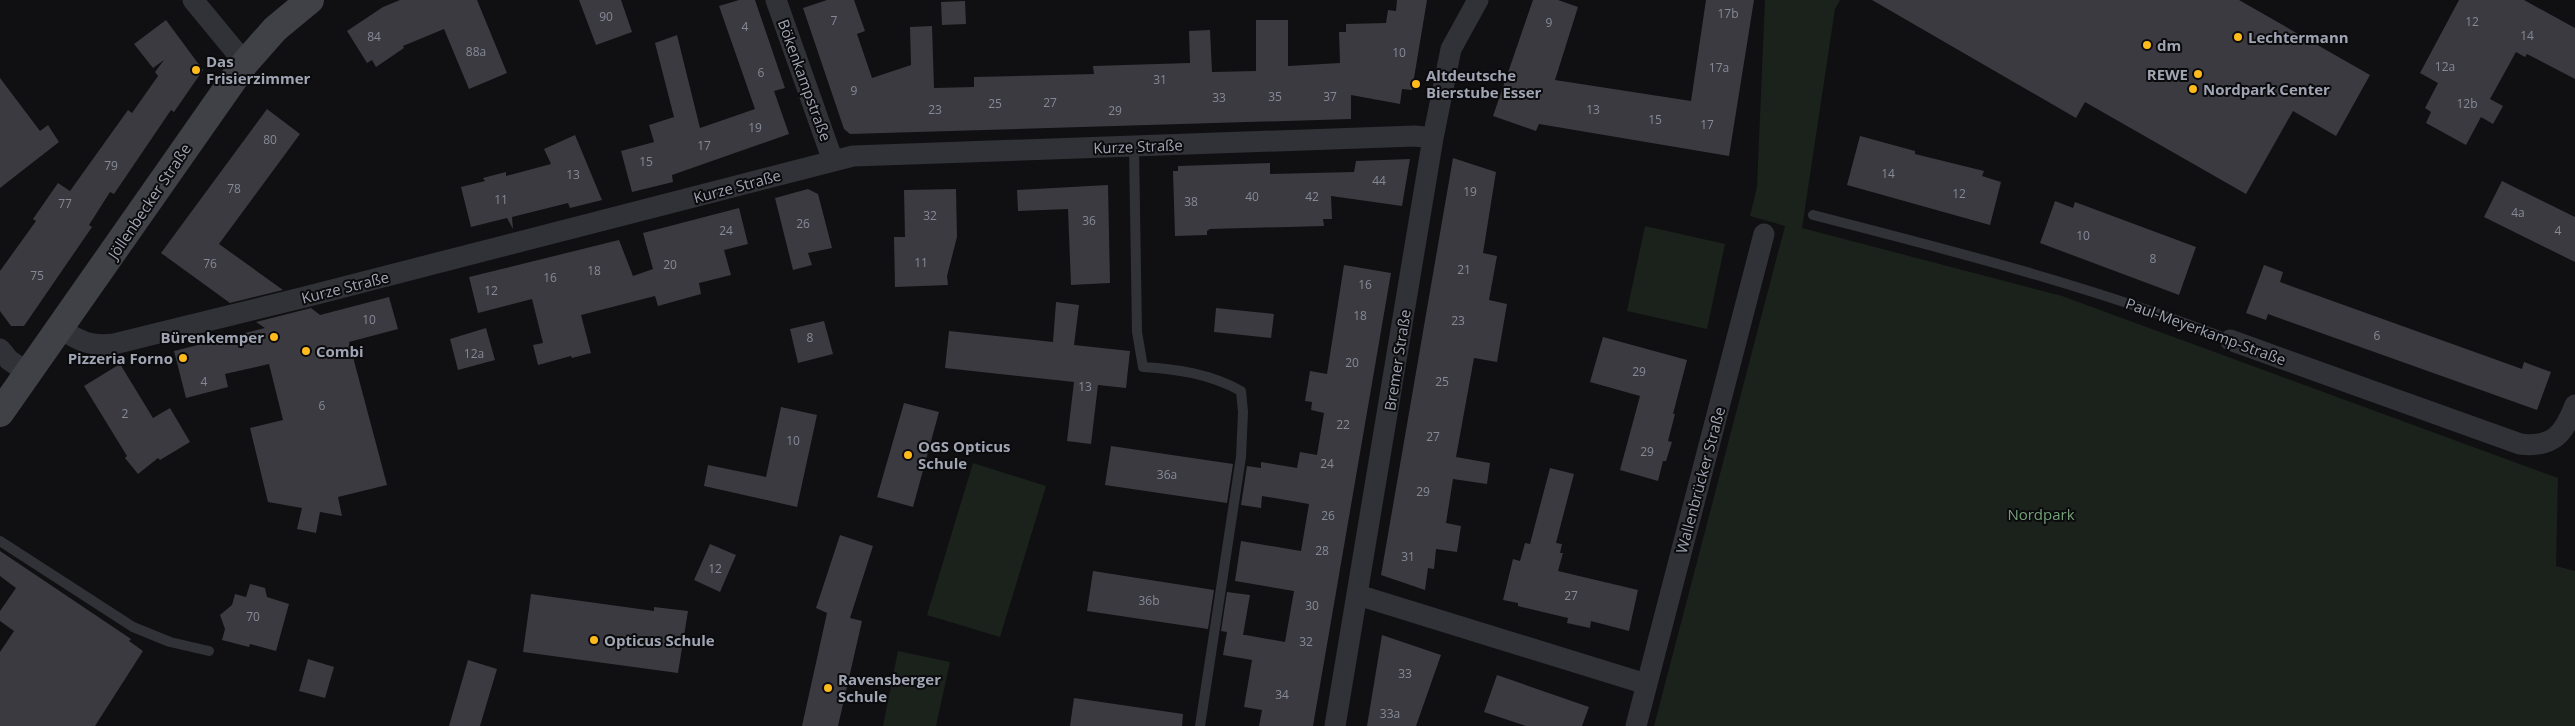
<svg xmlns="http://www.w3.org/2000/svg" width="2575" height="726" font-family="'Open Sans',sans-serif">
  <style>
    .green { fill: #1a221b }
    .building { fill: #3a3a40 }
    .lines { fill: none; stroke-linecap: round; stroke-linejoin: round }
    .service { stroke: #313237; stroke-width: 10 }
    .minor { stroke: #313237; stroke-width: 21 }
    .secondary { stroke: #3f4147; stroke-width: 28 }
    .poi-dot { fill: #ffba1b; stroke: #0b0b0d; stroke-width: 2 }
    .labels { text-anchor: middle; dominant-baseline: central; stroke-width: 4; stroke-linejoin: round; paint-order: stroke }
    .number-label { font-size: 12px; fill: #868a97 }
    .poi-label { font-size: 15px; font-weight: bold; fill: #a0a5b4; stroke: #0b0b0d; text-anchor: start }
    .street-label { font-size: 15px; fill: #a0a5b4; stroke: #0b0b0d }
    .park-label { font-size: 15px; fill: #75a179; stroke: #0b0b0d }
  </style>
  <rect width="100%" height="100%" fill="#101012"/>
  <path class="green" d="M1765,0H1840L1835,9L1802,228L2062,296L2558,478L2556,566L2575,571V726H1654L1785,226L1750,216L1757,187Z
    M1645,226L1725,244L1707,329L1627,311Z
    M973,463L1046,486L1000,637L927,615Z
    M898,651L950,662L936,726H883Z"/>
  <path class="building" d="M400,0H477L507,73L469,89L444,29L403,46L404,48L376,67L372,60L367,63L347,31L383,7Z
    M579,0H621L632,32L596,45Z
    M739,0H755L785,88L774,91L789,134L672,175L673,182L632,192L621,151L654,142L649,125L674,117L655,43L677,35L700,128L755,109L719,6Z
    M827,0H854L865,31L857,34L872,78L911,65L910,27L932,26L934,88L974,87V77L1094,74L1093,66L1190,63L1189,31L1210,30L1212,72L1256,71V20H1288V66L1340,63L1339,32H1346V24L1386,23L1388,10L1396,11L1397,0H1427L1412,90L1402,89L1400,104L1351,95V119L850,134L844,129L803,8Z
    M1533,0H1558L1578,7L1555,80L1691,101L1706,0H1754L1729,156L1539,124L1536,131L1493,116Z
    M1872,0H2239L2370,75L2336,136L2293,111L2246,194L2085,102L2076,118Z
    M2459,0H2524L2575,28V79L2527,54L2525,57L2516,52L2490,99L2503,106L2493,124L2481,117L2466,145L2426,123L2431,112L2425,108L2438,83L2420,73Z
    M965,1L966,24L942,25L941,2Z
    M166,20L203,70L174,112L171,110L114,194L110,192L89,225L92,227L24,326H11L0,311V271L36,221L33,219L58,183L70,191L128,110L132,113L158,76L155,72L164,60L153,68L134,44Z
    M0,78L40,131L48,125L59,142L0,188Z
    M267,109L300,134L219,244L283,290L230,303L161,253Z
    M575,135L602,200L570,208L568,203L512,217L513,229L507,218L471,227L461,187L485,181L483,178L506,172V176L551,164L544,149Z
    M1860,136L1915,151V154L1984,171L1982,176L2001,182L1990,225L1847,185Z
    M1453,158L1496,172L1483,253L1497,256L1489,300L1507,304L1497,362L1474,358L1456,457L1490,463L1487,484L1453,479L1446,523L1461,526L1457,552L1436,549L1434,569L1428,568L1425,590L1381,575Z
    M1410,159L1402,206L1331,196L1332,219H1323L1324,226L1210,229L1207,231V235L1175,236L1173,171H1178V166L1270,163V174L1354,172L1356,161Z
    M2502,181L2575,217V262L2484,217Z
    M1108,185L1110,283L1071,285L1068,209L1018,211L1017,190Z
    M808,189L818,194L832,248L808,253L812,265L793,270L775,198Z
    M956,189L957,237L947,276L948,285L895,287L894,237H905L904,190Z
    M2055,201L2073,208L2075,202L2196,247L2179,295L2040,243Z
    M739,208L748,244L724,250L731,275L699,283L701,294L658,306L655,296L581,315L591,353L572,358L571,356L538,365L533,345L543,343L532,299L478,313L469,277L619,240L633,276L653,269L643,233Z
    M1344,265L1391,273L1313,726H1259L1262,710L1244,707L1252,660L1223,655L1227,632L1221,631L1227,592L1250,595L1243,635L1240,634L1285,642L1294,591L1235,581L1241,541L1301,551L1309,504L1262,496L1261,508L1241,505L1247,466L1261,468V462L1297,468L1300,452L1317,455L1324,413L1311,410L1312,402L1305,401L1310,371L1327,374Z
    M2264,265L2283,272L2280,282L2522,369L2524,362L2551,372L2537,410L2268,314L2266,320L2246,313Z
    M389,297L398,329L349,342L387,485L338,497L342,516L320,512L316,533L297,529L302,508L268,502L250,428L283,420L269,364L225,374L228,387L186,398L174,351L265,328L256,322L311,308L320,315Z
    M1056,302L1079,305L1074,345L1130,351L1126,388L1098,385L1091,444L1067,441L1074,382L945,368L949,331L1053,342Z
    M1216,308L1274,314L1271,338L1214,332Z
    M824,321L833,354L798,363L790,329Z
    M486,328L495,360L458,370L450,339Z
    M1603,337L1687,360L1673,414H1675L1668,441L1672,442L1666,461H1663L1658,481L1620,470L1640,396L1590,382Z
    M120,364L153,418L170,408L190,442L160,460L158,458L138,474L125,458L127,456L84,386Z
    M904,403L939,412L913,507L877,497Z
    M781,407L817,415L797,507L704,486L708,465L766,477Z
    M1111,446L1233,464L1227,503L1105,485Z
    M1550,468L1574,474L1556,543L1562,544L1560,553H1563L1558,571L1638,590L1629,631L1591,621L1590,628L1567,623L1568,618L1518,606V603L1503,600L1513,559L1520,561L1525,543L1530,544Z
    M840,535L873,546L850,618L862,621L838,726H802L827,613L816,608Z
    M710,544L736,555L720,592L694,580Z
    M0,551L131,639L129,641L143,651L95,726H0V652L14,631L0,621V611L16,588L0,576Z
    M1093,571L1214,590L1208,629L1087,611Z
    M250,584L265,588L267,597L289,604L276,651L250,644L249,647L222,640L225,629L220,615L232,605L235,594L246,597Z
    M531,594L654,611V607L688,611L678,673L523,652Z
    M1382,635L1441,655L1416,726H1367Z
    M308,659L334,667L325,698L299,691Z
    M468,660L497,669L480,726H449Z
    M1497,675L1589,707L1582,726H1526L1484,712Z
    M1074,698L1183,714L1182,726H1070Z"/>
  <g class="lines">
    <path class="service" d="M1134,146L1137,332L1143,367C1177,369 1211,374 1241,391L1243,412L1241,457L1200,726
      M1813,215C1954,251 2094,287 2230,340
      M0,541L133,627L170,642L209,651"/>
    <path class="minor" d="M193,0L245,63
      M776,0L833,161
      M61,329C79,341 91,347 114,344L305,297L853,156L1415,136L1433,138
      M2230,340L2520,444C2553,448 2564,434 2575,405
      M0,349L9,360L28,373
      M1358,595L1646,684
      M1335,726L1433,138L1451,49L1478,0
      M1636,726L1764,234"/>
    <path class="secondary" d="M0,413L245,63L275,29L310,0"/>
  </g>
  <g class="poi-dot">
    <circle cx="2238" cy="37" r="5"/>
    <circle cx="2147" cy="45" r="5"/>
    <circle cx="196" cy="70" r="5"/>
    <circle cx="2198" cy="74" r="5"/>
    <circle cx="1416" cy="84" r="5"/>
    <circle cx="2193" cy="89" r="5"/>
    <circle cx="274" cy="337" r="5"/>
    <circle cx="306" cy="351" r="5"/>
    <circle cx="183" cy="358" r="5"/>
    <circle cx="908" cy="455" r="5"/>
    <circle cx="594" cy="640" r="5"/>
    <circle cx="828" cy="688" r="5"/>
  </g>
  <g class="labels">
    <g class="number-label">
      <text x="1728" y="13">17b</text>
      <text x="606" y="16">90</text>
      <text x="834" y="20">7</text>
      <text x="2472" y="21">12</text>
      <text x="1549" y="22">9</text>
      <text x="745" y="26">4</text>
      <text x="2527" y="35">14</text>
      <text x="374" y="36">84</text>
      <text x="476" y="51">88a</text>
      <text x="1399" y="52">10</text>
      <text x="2445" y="66">12a</text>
      <text x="1719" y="67">17a</text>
      <text x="761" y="72">6</text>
      <text x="1160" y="79">31</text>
      <text x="854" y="90">9</text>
      <text x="1275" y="96">35</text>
      <text x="1330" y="96">37</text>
      <text x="1219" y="97">33</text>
      <text x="1050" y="102">27</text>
      <text x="995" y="103">25</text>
      <text x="2467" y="103">12b</text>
      <text x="935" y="109">23</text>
      <text x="1593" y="109">13</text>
      <text x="1115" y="110">29</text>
      <text x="1655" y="119">15</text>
      <text x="1707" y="124">17</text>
      <text x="755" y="127">19</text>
      <text x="270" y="139">80</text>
      <text x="704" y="145">17</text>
      <text x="646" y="161">15</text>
      <text x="111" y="165">79</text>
      <text x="1888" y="173">14</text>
      <text x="573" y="174">13</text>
      <text x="1379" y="180">44</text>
      <text x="234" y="188">78</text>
      <text x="1470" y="191">19</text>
      <text x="1959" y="193">12</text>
      <text x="1252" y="196">40</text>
      <text x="1312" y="196">42</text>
      <text x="501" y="199">11</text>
      <text x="1191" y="201">38</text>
      <text x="65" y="203">77</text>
      <text x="2518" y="212">4a</text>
      <text x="930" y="215">32</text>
      <text x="1089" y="220">36</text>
      <text x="803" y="223">26</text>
      <text x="726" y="230">24</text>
      <text x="2558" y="230">4</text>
      <text x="2083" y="235">10</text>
      <text x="2153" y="258">8</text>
      <text x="921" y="262">11</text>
      <text x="210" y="263">76</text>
      <text x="670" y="264">20</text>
      <text x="1464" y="269">21</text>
      <text x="594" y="270">18</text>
      <text x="37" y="275">75</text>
      <text x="550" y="277">16</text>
      <text x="1365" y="284">16</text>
      <text x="491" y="290">12</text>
      <text x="1360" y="315">18</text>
      <text x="369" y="319">10</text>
      <text x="1458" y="320">23</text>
      <text x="2377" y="335">6</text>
      <text x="810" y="337">8</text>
      <text x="474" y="353">12a</text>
      <text x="1352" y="362">20</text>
      <text x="1639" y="371">29</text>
      <text x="204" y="381">4</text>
      <text x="1442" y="381">25</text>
      <text x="1085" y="386">13</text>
      <text x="322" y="405">6</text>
      <text x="125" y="413">2</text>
      <text x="1343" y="424">22</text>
      <text x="1433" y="436">27</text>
      <text x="793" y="440">10</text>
      <text x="1647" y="451">29</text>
      <text x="1327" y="463">24</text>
      <text x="1167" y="474">36a</text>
      <text x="1423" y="491">29</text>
      <text x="1328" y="515">26</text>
      <text x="1322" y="550">28</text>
      <text x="1408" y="556">31</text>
      <text x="715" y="568">12</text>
      <text x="1571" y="595">27</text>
      <text x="1149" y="600">36b</text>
      <text x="1312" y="605">30</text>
      <text x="253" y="616">70</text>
      <text x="1306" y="641">32</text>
      <text x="1405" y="673">33</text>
      <text x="1282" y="694">34</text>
      <text x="1390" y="713">33a</text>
    </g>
    <g class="poi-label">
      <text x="2248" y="37">Lechtermann</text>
      <text x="2157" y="45">dm</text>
      <text x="206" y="61">Das<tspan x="206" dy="17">Frisierzimmer</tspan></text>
      <text x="2188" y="74" text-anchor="end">REWE</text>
      <text x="1426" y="75">Altdeutsche<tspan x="1426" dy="17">Bierstube Esser</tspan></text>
      <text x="2203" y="89">Nordpark Center</text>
      <text x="264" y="337" text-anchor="end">Bürenkemper</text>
      <text x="316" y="351">Combi</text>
      <text x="173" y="358" text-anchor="end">Pizzeria Forno</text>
      <text x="918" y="446">OGS Opticus<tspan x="918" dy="17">Schule</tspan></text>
      <text x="604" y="640">Opticus Schule</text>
      <text x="838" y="679">Ravensberger<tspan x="838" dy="17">Schule</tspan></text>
    </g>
    <g class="street-label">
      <text transform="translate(805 80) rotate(70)">Bökenkampstraße</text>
      <text transform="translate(1138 146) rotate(-2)">Kurze Straße</text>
      <text transform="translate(737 186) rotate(-15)">Kurze Straße</text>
      <text transform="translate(149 201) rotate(-56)">Jöllenbecker Straße</text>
      <text transform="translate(345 287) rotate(-14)">Kurze Straße</text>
      <text transform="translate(2206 331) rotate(20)">Paul-Meyerkamp-Straße</text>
      <text transform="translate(1397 360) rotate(-81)">Bremer Straße</text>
      <text transform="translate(1700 480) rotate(-75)">Wallenbrücker Straße</text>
    </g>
    <g class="park-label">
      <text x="2041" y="514">Nordpark</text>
    </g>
  </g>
</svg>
